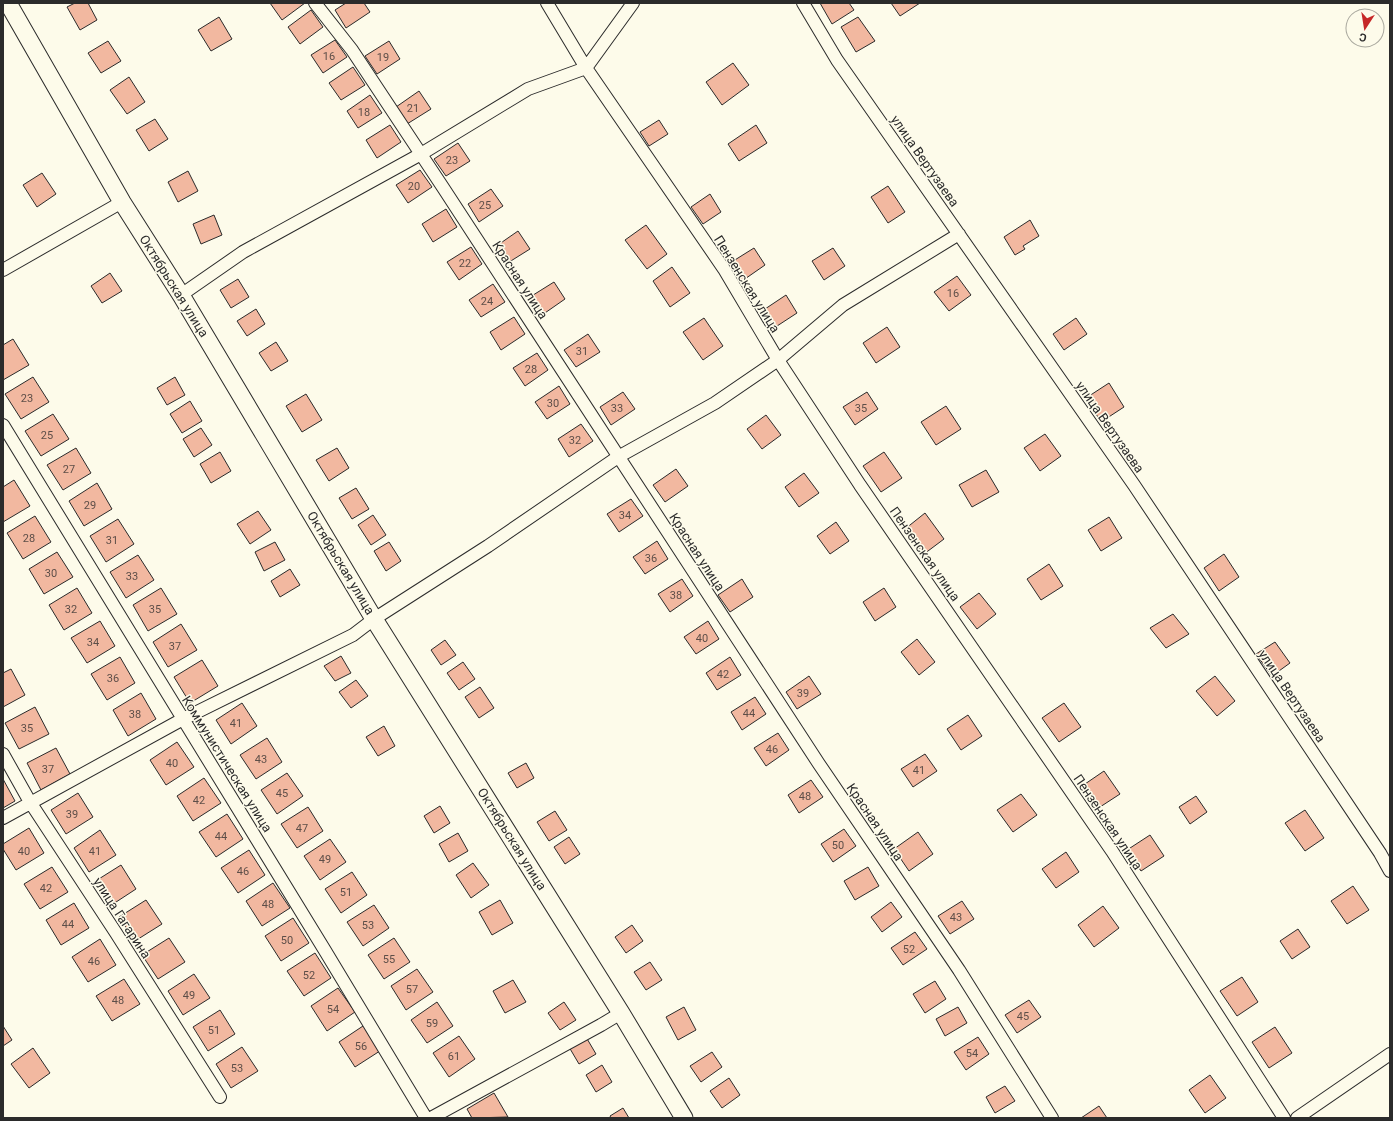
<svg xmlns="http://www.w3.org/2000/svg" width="1393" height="1121" font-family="Roboto,sans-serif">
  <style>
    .building { fill: #f2b8a0; stroke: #2b2b2b }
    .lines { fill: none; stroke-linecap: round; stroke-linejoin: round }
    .street-casing { stroke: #2b2b2b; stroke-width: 14 }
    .secondary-casing { stroke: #2b2b2b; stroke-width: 19 }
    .street { stroke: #fdfbea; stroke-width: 12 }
    .secondary { stroke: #fdfbea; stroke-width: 17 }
    .labels { text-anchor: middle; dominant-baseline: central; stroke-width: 3; stroke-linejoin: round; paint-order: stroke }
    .number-label { font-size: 11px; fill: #5d4e48 }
    .street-label { font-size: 13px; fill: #2b2b2b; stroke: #fdfbea }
  </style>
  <rect width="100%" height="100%" fill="#fdfbea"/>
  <path class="building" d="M75,3H88L97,20L80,30L67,7Z
    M270,3H305L282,20Z
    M346,3H364L370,12L346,28L335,10Z
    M820,3H849L854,10L832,24Z
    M891,3H920L900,16Z
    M311,10L323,27L300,44L288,27Z
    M219,17L232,39L211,51L198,30Z
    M858,17L875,41L856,52L841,27Z
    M335,40L347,57L323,73L311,55Z
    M108,41L121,61L101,73L88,53Z
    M389,41L400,59L377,74L365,56Z
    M733,63L749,85L722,105L706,82Z
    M353,67L365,85L341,100L329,83Z
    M129,77L145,102L127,114L110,90Z
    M419,91L431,109L407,124L396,107Z
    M370,95L382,113L358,128L347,111Z
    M155,119L168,139L149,151L136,130Z
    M659,120L668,134L649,146L640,132Z
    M390,125L401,142L377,158L366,140Z
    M756,125L767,143L739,161L728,144Z
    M458,143L470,161L446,176L434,159Z
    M420,170L432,187L408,203L396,185Z
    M188,171L198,191L178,202L168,182Z
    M42,173L56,194L37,207L23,185Z
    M888,186L905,212L888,223L871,197Z
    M491,189L503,206L479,222L468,204Z
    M710,194L721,212L703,224L691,207Z
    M446,209L457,227L433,242L422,224Z
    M214,215L222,235L201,244L193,224Z
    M1030,220L1039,236L1023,246L1025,249L1015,255L1004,237Z
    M646,225L667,254L647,269L625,240Z
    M518,231L530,249L506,264L495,247Z
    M471,247L482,264L459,280L447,262Z
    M754,248L765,265L742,281L730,263Z
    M833,248L845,266L824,280L812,261Z
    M672,267L690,293L670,307L653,281Z
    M110,273L122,291L102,303L91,286Z
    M957,276L971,295L949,311L934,292Z
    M238,279L249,297L231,308L220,290Z
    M554,282L565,299L542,315L530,297Z
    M493,284L505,302L481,317L469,300Z
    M786,295L797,313L774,328L762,311Z
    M256,309L265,324L247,336L237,321Z
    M514,317L525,334L501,350L490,332Z
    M704,318L723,346L703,360L683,332Z
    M1076,318L1087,334L1064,350L1053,334Z
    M887,327L900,347L876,363L863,343Z
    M588,334L600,352L576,367L564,350Z
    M13,339L29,365L3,380V345Z
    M276,342L288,361L271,371L259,353Z
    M537,353L548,370L525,386L513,368Z
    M33,377L49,402L21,419L5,394Z
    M175,377L185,395L167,405L157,388Z
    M1109,383L1124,407L1101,422L1086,398Z
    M559,386L570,404L547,419L535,402Z
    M623,392L635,409L611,425L600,407Z
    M867,392L878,409L855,425L843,407Z
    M306,394L322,420L302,432L286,406Z
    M190,401L202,421L182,433L170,414Z
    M946,406L961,429L936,445L921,422Z
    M53,414L69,439L41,456L25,431Z
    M766,415L781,435L762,449L747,429Z
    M581,424L593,441L569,457L558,439Z
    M201,428L212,445L194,457L183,439Z
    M1045,434L1061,456L1040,471L1024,448Z
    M76,448L91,473L63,490L47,465Z
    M337,448L349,468L329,481L316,460Z
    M220,452L231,471L211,483L200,464Z
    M884,452L902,478L881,492L863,466Z
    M676,469L688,486L665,502L653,485Z
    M986,470L999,492L972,507L959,485Z
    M804,473L819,493L799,507L785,487Z
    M14,480L30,506L3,522V487Z
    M97,483L112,509L84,526L69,501Z
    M356,488L369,509L352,519L339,498Z
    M631,499L643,516L619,532L607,514Z
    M258,511L271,530L250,544L237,524Z
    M925,513L944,539L924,554L905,529Z
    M373,515L386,535L371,545L358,525Z
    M35,516L51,542L23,559L7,533Z
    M1109,517L1122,538L1101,551L1088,530Z
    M118,519L134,544L106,562L90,536Z
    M836,522L849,541L830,554L817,536Z
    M657,541L668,559L645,574L633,557Z
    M275,542L285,560L264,571L255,552Z
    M389,542L401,561L386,571L374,551Z
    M57,552L73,577L44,594L29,569Z
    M1224,554L1239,577L1219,591L1204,568Z
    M138,555L154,580L126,598L110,572Z
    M1049,564L1063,586L1041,600L1027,579Z
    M290,569L300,585L280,597L271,581Z
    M682,579L693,596L670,612L658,594Z
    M742,579L753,597L730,612L718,595Z
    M77,588L92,613L64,630L49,605Z
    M161,588L177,614L148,631L133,605Z
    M884,588L896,607L875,621L863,602Z
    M979,593L996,614L977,629L960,607Z
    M1173,614L1189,634L1166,648L1150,628Z
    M100,621L115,646L87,663L71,638Z
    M708,621L719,639L696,654L684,637Z
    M181,624L197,650L168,667L153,642Z
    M917,639L935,662L919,675L901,652Z
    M445,640L456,655L441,665L431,650Z
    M1275,642L1290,663L1272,676L1256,654Z
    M341,656L351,673L335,681L324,666Z
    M120,657L135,683L107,700L91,674Z
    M730,657L741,675L717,690L706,673Z
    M202,660L218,686L190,703L174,677Z
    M463,662L475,679L459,690L447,673Z
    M11,669L25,695L3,707V673Z
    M809,676L821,694L797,709L786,692Z
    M1215,676L1235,701L1217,716L1196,691Z
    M356,680L368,696L351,708L339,692Z
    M480,687L494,708L479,718L465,697Z
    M141,693L156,719L128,736L113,710Z
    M755,697L766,714L742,730L731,712Z
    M242,703L257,726L231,744L216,720Z
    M1064,703L1081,727L1059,742L1042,718Z
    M35,707L49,734L19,749L5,723Z
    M968,715L982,736L961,750L947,729Z
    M384,726L395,746L378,756L366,737Z
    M778,733L789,750L766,766L754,748Z
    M267,738L282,762L256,779L240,755Z
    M177,742L194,767L166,785L150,760Z
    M56,748L70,774L41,790L27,763Z
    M925,754L937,771L913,787L901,769Z
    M526,763L534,778L517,788L508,773Z
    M1104,771L1120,794L1100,807L1085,784Z
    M287,773L303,796L277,814L261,790Z
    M204,778L221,803L193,821L177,796Z
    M3,779L15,801L3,808Z
    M811,780L823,797L799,813L788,795Z
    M78,793L93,817L66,834L51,810Z
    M1021,794L1037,815L1013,832L997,810Z
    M1196,796L1207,812L1190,824L1179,807Z
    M440,806L450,823L434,833L424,816Z
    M308,807L323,831L297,848L281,824Z
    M1305,810L1324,838L1305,851L1285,823Z
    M555,811L567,830L549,841L537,822Z
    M227,814L243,839L216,857L199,832Z
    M29,828L44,853L16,870L3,849V844Z
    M844,829L856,846L833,862L821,844Z
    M100,830L116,855L89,872L74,848Z
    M918,832L933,854L909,871L894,849Z
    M458,833L468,851L449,862L439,844Z
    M1150,835L1164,856L1141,871L1127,850Z
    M569,837L580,854L565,864L554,847Z
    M330,839L346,862L320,880L304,856Z
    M249,850L265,875L238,893L221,868Z
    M1066,852L1079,872L1056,888L1042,869Z
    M473,863L489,885L471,898L456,875Z
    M121,865L136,889L110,906L94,882Z
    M52,867L68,892L40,909L24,884Z
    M868,867L879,886L855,900L844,881Z
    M352,872L367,895L341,913L325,889Z
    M273,883L290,908L262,926L246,901Z
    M1353,886L1369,910L1347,924L1331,901Z
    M146,900L162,924L135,941L119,917Z
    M500,900L513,923L492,935L479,912Z
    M962,901L974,919L950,934L938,916Z
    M891,902L902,917L882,932L871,917Z
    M74,903L89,928L61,945L46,920Z
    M374,905L389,928L363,946L347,922Z
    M1103,906L1119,928L1094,947L1078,925Z
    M293,918L309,943L281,961L265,936Z
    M632,925L643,941L626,953L615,937Z
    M1298,929L1310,947L1292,959L1280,941Z
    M915,932L927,949L903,965L891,948Z
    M169,938L185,962L158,979L142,955Z
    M394,938L410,962L384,979L368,955Z
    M100,939L116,965L88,982L72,957Z
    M315,953L331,978L304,996L287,971Z
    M650,962L662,980L646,990L634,972Z
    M417,969L433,992L406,1010L391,986Z
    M194,974L210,998L183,1015L168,991Z
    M1242,977L1258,1002L1237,1016L1220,991Z
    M124,979L140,1004L112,1021L96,996Z
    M513,980L526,1002L505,1013L493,991Z
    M935,981L946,999L925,1013L913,994Z
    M338,988L355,1012L327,1031L311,1006Z
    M1029,1000L1041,1017L1017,1033L1005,1015Z
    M437,1002L453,1026L427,1043L411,1020Z
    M564,1002L576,1020L560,1030L548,1013Z
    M684,1007L696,1030L678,1040L666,1017Z
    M958,1007L967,1023L945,1036L936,1019Z
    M220,1010L235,1034L208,1051L193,1027Z
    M366,1024L383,1049L355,1067L339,1042Z
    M3,1026L12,1040L3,1046Z
    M1275,1027L1292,1053L1269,1068L1252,1042Z
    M459,1036L475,1059L449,1077L433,1053Z
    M586,1037L596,1054L579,1064L569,1047Z
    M978,1037L989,1054L966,1070L954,1052Z
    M242,1047L258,1071L231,1088L216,1064Z
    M33,1048L50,1073L29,1088L11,1064Z
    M712,1052L722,1067L701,1082L690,1066Z
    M602,1065L612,1082L596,1092L586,1075Z
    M1210,1075L1226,1098L1205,1113L1189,1090Z
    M729,1078L740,1095L722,1108L710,1091Z
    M1005,1086L1015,1101L995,1113L986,1097Z
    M494,1093L508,1117L472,1118L467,1109Z
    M1099,1106L1107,1118H1081Z
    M623,1108L629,1118H611L610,1116Z"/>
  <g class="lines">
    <defs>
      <path id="street" d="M315,3L352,50L444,189L819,764L959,970L1052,1118
        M547,3L586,68L724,269L778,360L860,485L1112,851L1284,1118
        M803,3L837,60L1134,485L1380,853L1390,871
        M3,270L122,202
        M181,295L243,252L421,154L528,89L586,68L633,3
        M3,425L324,949L426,1118
        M3,754L30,802L116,933L220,1097
        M3,818L183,719L353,635L374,619L488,546L618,457L715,403L778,360L843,305L959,234
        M431,1118L601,1025L621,1013
        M1297,1118L1390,1054"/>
      <path id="secondary" d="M8,3L122,202L181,295L374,619L621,1013L684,1118"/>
    </defs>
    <use href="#street" class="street-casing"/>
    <use href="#secondary" class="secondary-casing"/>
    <use href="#street" class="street"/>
    <use href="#secondary" class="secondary"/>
  </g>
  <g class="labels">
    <g class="number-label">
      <text x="329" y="56">16</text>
      <text x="383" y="57">19</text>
      <text x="413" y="108">21</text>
      <text x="364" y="112">18</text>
      <text x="452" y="160">23</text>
      <text x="414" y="186">20</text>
      <text x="485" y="205">25</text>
      <text x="465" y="263">22</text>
      <text x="953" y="293">16</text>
      <text x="487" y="301">24</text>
      <text x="582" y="351">31</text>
      <text x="531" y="369">28</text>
      <text x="27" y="398">23</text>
      <text x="553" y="403">30</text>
      <text x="617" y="408">33</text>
      <text x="861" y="408">35</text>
      <text x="47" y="435">25</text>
      <text x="575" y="440">32</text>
      <text x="69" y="469">27</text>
      <text x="90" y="505">29</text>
      <text x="625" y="515">34</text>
      <text x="29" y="538">28</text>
      <text x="112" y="540">31</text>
      <text x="651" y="558">36</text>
      <text x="51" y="573">30</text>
      <text x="132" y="576">33</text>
      <text x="676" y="595">38</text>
      <text x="71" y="609">32</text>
      <text x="155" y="609">35</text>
      <text x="702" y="638">40</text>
      <text x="93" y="642">34</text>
      <text x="175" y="646">37</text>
      <text x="723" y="674">42</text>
      <text x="113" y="678">36</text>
      <text x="803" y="693">39</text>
      <text x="749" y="713">44</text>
      <text x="135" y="714">38</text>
      <text x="236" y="723">41</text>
      <text x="27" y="728">35</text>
      <text x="772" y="749">46</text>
      <text x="261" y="759">43</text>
      <text x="172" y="763">40</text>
      <text x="48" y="769">37</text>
      <text x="919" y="770">41</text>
      <text x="282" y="793">45</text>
      <text x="805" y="796">48</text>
      <text x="199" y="800">42</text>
      <text x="72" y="814">39</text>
      <text x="302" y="828">47</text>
      <text x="221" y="836">44</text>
      <text x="838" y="845">50</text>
      <text x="24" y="851">40</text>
      <text x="95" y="851">41</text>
      <text x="325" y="859">49</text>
      <text x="243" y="871">46</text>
      <text x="46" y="888">42</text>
      <text x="346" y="892">51</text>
      <text x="268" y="904">48</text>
      <text x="956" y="917">43</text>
      <text x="68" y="924">44</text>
      <text x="368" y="925">53</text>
      <text x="287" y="940">50</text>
      <text x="909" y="949">52</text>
      <text x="389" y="959">55</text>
      <text x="94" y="961">46</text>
      <text x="309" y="975">52</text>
      <text x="412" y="989">57</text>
      <text x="189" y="995">49</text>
      <text x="118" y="1000">48</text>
      <text x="333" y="1009">54</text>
      <text x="1023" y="1016">45</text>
      <text x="432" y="1023">59</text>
      <text x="214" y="1030">51</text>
      <text x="361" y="1046">56</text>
      <text x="972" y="1053">54</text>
      <text x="454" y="1056">61</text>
      <text x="237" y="1068">53</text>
    </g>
    <g class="street-label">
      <text transform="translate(925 161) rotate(55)">улица Вертузаева</text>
      <text transform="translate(520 280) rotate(57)">Красная улица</text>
      <text transform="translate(747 284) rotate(58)">Пензенская улица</text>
      <text transform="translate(174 286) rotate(58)">Октябрьская улица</text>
      <text transform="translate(1110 427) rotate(55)">улица Вертузаева</text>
      <text transform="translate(697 552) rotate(57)">Красная улица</text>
      <text transform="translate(925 554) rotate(55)">Пензенская улица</text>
      <text transform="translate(341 563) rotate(59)">Октябрьская улица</text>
      <text transform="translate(1292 696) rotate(56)">улица Вертузаева</text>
      <text transform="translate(227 764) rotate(58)">Коммунистическая улица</text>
      <text transform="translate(875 822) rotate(56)">Красная улица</text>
      <text transform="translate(1108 822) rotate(56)">Пензенская улица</text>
      <text transform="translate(512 839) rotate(58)">Октябрьская улица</text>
      <text transform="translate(122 918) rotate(57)">улица Гагарина</text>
    </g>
  </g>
  <rect width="1393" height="1121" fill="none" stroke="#2b2b2b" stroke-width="8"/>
  <g transform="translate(1365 28) rotate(192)"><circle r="19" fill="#fdfbea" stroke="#a9a89e"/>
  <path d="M0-3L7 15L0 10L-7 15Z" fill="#c62828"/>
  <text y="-6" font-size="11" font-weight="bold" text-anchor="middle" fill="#2b2b2b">С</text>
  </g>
</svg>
